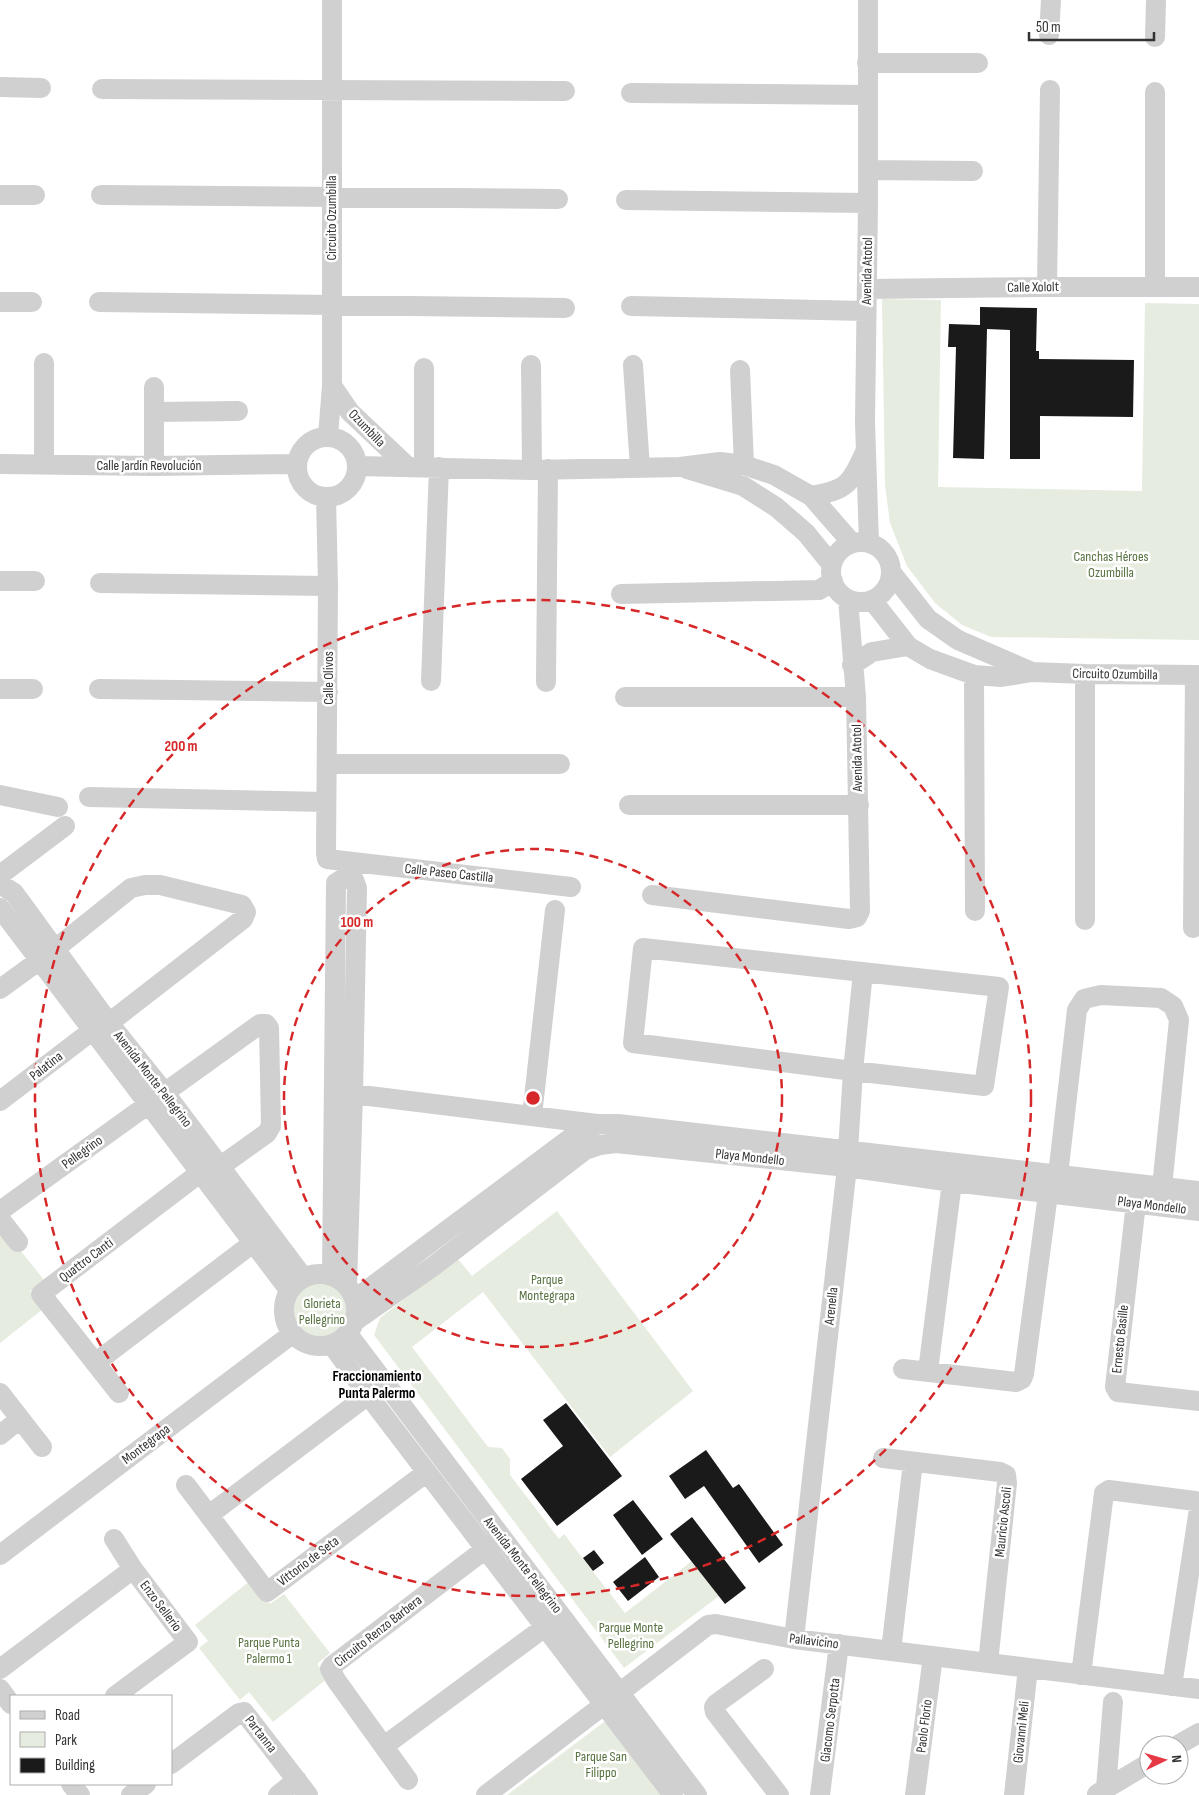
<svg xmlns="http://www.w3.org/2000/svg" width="1199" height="1795" font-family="'Sofia Sans Condensed',sans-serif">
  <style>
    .green { fill: #e6ecdf }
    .building { fill: #1a1a1a }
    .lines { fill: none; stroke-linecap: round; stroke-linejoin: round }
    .minor { stroke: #d0d0d0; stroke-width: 20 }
    .ring { fill: none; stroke: #d62828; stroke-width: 2.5; stroke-dasharray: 9 6 }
    .labels { text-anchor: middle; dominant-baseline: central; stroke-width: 5; stroke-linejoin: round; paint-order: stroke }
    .street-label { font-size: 14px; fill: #333; stroke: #fff }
    .park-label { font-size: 14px; fill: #56703f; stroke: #fff }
    .neighbourhood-label { font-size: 15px; font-weight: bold; fill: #000; stroke: #fff }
    .centre { fill: #d62828; stroke: #fff; stroke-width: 2.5 }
    .ring-label { font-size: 15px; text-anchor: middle; font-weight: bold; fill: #d62828; stroke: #fff; stroke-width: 5; stroke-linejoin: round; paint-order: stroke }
  </style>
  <rect width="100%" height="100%" fill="#fff"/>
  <path class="green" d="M882,299L941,300L938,487L1142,491L1145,303L1199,304V640L991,637L962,625L935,603L907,566L890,523L885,485Z
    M557,1211L693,1391L610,1457L483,1292L412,1347L488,1447L502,1448L510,1459V1475L559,1539L564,1534L625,1613L692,1561L719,1596L624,1668L374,1335L380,1318L457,1258L472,1276Z
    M0,1225L44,1280L30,1292L43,1309L0,1343Z
    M292 1311a30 30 0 1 1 60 0a30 30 0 1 1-60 0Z
    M251,1580L270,1604L284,1594L330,1653L317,1664L328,1678L273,1722L249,1692L240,1700L199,1648L208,1641L195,1625Z
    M608,1719L665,1795H507Z"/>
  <path class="building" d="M980,307L1037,308L1036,351H1039V359L1134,360L1133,417L1040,416V459H1010V330L987,329L984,459L953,458L956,347H948L949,324L980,325Z
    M566,1403L622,1476L557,1526L521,1479L563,1446L543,1420Z
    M706,1450L733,1488L739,1484L783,1545L759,1563L704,1486L685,1499L669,1476Z
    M633,1500L663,1539L642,1555L613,1515Z
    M692,1517L746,1588L725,1604L670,1534Z
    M594,1550L604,1563L593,1571L583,1558Z
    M645,1557L659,1577L628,1601L613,1582Z"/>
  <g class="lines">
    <path class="minor" d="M868,0V203L865,422L869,543
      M1049,35L1051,0
      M1155,37L1156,0
      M867,63H978
      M0,87L41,88
      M102,89L565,91
      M1155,92V287
      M631,93L868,95
      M868,170L973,171
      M0,195H35
      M101,195L558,199
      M626,200L868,203
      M1047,287L1050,90
      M867,289L1047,287H1199
      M0,302H32
      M99,302L565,308
      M631,306L866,311
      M44,363V464
      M531,365L532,470
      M633,365L640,468
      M740,370L744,465
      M332,386L350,412L407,466
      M154,387V466
      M154,412L238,411
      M328,436L332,386V0
      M297 467a30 30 0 1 1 60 0a30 30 0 1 1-60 0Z
      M0,464L154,466L297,464
      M358,466L532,470L680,467L720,462L744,465L774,475L811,496L852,543
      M424,466V368
      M687,469L743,486L776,507L806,533L832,565
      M811,496C848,490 850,484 865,452
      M326,497L328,586L326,853L327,859L571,887
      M831 572a30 30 0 1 1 60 0a30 30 0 1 1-60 0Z
      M891,572L928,619L958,640L1032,672
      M0,581H35
      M100,583L328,586
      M621,594L819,590L833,581
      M872,600L908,646L930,659L974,675L1001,677L1032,672L1085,674L1199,675
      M852,665L872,652L908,646
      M1085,674V920
      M974,675L975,911
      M431,681L439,467
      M546,682L548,469
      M0,689H33
      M99,689L328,692
      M625,697H856
      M327,764H560
      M0,795L58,807
      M89,797L326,802
      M629,805H859
      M0,875L65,826
      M0,884L14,893L20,901L109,1023L165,1093L303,1277
      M652,895L849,919L857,917L860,911L856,697L848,599
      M0,908L289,1290
      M1193,928L1195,675
      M643,948L999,987L984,1086L853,1071L633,1043Z
      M0,989L55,949L131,888L145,885H160L242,905L246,912L243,919L109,1023
      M340,1094H353L597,1124
      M0,1101L93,1030
      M532,1116L555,910
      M1058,1175L1077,1010L1084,999L1101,995L1161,998L1173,1006L1179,1020L1162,1187
      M1136,1203L1115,1387L1118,1392L1199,1401
      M0,1211L260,1024H266L269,1028L271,1126L267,1133L221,1166
      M0,1219L18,1242
      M284 1310a36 36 0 1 1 72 0a36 36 0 1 1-72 0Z
      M332,1275L336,883L344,878L354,880L357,888L353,1094L347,1285
      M355,1299L580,1131L599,1124H618L1199,1191
      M355,1321L435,1265L585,1150L600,1145L616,1143L847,1167L952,1182L1199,1211
      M348,1334L697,1795
      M332,1345L368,1395L673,1795
      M95,1363L253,1243
      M903,1369L1016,1382L1022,1379L1024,1374L1048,1194
      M928,1371L952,1182
      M0,1393L42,1447
      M119,1393L41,1294L201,1172
      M0,1435L20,1419
      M883,1458L1000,1472L1006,1475L1007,1483L988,1663
      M186,1485L267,1592L427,1472
      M209,1515L368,1395
      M114,1539L133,1569L188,1642L115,1696
      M0,1555L292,1334
      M794,1639L847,1167L853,1071L863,972
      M891,1651L913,1462
      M0,1669L133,1569
      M764,1669L716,1704L714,1707L715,1712L779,1795
      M1081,1675L1104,1493L1109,1490L1195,1501L1199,1508
      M1172,1686L1199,1509
      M0,1689L11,1704
      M1178,1745L1199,1733
      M384,1746L545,1627
      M171,1764L239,1713L244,1712L308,1795
      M408,1780L336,1680L330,1669L332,1666L496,1541
      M71,1784L80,1795
      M1106,1788L1113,1702
      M1097,1794L1149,1763
      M131,1795L146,1784
      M278,1795L297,1780
      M486,1795L708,1625L716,1624L794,1639L1199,1689
      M820,1795L839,1644
      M915,1795L933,1656
      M1014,1795L1028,1668"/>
  </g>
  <g class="ring">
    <circle cx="533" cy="1098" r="249"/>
    <circle cx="533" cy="1098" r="498"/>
  </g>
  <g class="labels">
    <g class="street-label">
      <text transform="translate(331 218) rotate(-90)">Circuito Ozumbilla</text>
      <text transform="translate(867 271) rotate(-89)">Avenida Atotol</text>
      <text transform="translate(1033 287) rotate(-1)">Calle Xololt</text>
      <text transform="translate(367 428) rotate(46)">Ozumbilla</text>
      <text x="149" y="465">Calle Jardín Revolución</text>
      <text transform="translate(1115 674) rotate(1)">Circuito Ozumbilla</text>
      <text transform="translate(328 678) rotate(-90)">Calle Olivos</text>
      <text transform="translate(857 758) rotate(-91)">Avenida Atotol</text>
      <text transform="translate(449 873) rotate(6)">Calle Paseo Castilla</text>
      <text transform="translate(46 1066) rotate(-38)">Palatina</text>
      <text transform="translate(153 1079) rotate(52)">Avenida Monte Pellegrino</text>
      <text transform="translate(82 1152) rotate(-36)">Pellegrino</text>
      <text transform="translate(750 1157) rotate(6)">Playa Mondello</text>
      <text transform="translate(1152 1205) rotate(7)">Playa Mondello</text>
      <text transform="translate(86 1260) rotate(-37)">Quattro Canti</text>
      <text transform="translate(831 1306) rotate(-84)">Arenella</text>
      <text transform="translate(1120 1339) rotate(-84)">Ernesto Basille</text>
      <text transform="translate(146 1444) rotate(-37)">Montegrapa</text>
      <text transform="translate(1003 1522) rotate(-84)">Mauricio Ascoli</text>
      <text transform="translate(308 1561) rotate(-37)">Vittorio de Seta</text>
      <text transform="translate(523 1565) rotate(52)">Avenida Monte Pellegrino</text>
      <text transform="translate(161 1606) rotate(53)">Enzo Sellerio</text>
      <text transform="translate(378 1631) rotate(-38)">Circuito Renzo Barbera</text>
      <text transform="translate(814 1641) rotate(7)">Pallavicino</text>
      <text transform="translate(830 1720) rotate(-83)">Giacomo Serpotta</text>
      <text transform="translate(924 1726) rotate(-83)">Paolo Florio</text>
      <text transform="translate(1021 1732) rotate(-84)">Giovanni Meli</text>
      <text transform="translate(261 1734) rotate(52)">Partanna</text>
    </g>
    <g class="park-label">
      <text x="1111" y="556">Canchas Héroes<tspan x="1111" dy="16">Ozumbilla</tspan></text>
      <text x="547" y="1279">Parque<tspan x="547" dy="16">Montegrapa</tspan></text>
      <text x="322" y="1303">Glorieta<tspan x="322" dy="16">Pellegrino</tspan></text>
      <text x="631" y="1627">Parque Monte<tspan x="631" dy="16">Pellegrino</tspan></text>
      <text x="269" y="1642">Parque Punta<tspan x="269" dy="16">Palermo 1</tspan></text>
      <text x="601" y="1756">Parque San<tspan x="601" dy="16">Filippo</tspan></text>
    </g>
    <g class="neighbourhood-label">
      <text x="377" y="1376">Fraccionamiento<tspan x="377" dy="17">Punta Palermo</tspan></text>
    </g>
  </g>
  <circle cx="533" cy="1098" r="8" class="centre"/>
  <g class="ring-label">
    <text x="181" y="751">200 m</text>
    <text x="357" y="927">100 m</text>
  </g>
  <rect x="10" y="1695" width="162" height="90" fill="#ffffff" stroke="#adadad"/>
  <rect x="20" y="1711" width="25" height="8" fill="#d0d0d0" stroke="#adadad"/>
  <text x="55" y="1720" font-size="15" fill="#333333">Road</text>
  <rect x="20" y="1732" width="25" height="15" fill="#e6ecdf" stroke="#adadad"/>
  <text x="55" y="1745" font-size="15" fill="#333333">Park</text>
  <rect x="20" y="1758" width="25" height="15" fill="#1a1a1a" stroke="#adadad"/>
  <text x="55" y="1770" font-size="15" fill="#333333">Building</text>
  <g transform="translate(1164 1760) rotate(85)"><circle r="24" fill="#ffffff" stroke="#adadad"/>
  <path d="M0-4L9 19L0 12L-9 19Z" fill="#e63946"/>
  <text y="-8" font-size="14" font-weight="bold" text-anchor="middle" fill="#333333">N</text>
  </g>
  <path d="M1029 32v8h125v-8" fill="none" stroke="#333333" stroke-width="2.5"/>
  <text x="1036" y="32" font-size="15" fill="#333333" stroke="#ffffff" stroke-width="4" paint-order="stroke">50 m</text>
</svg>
